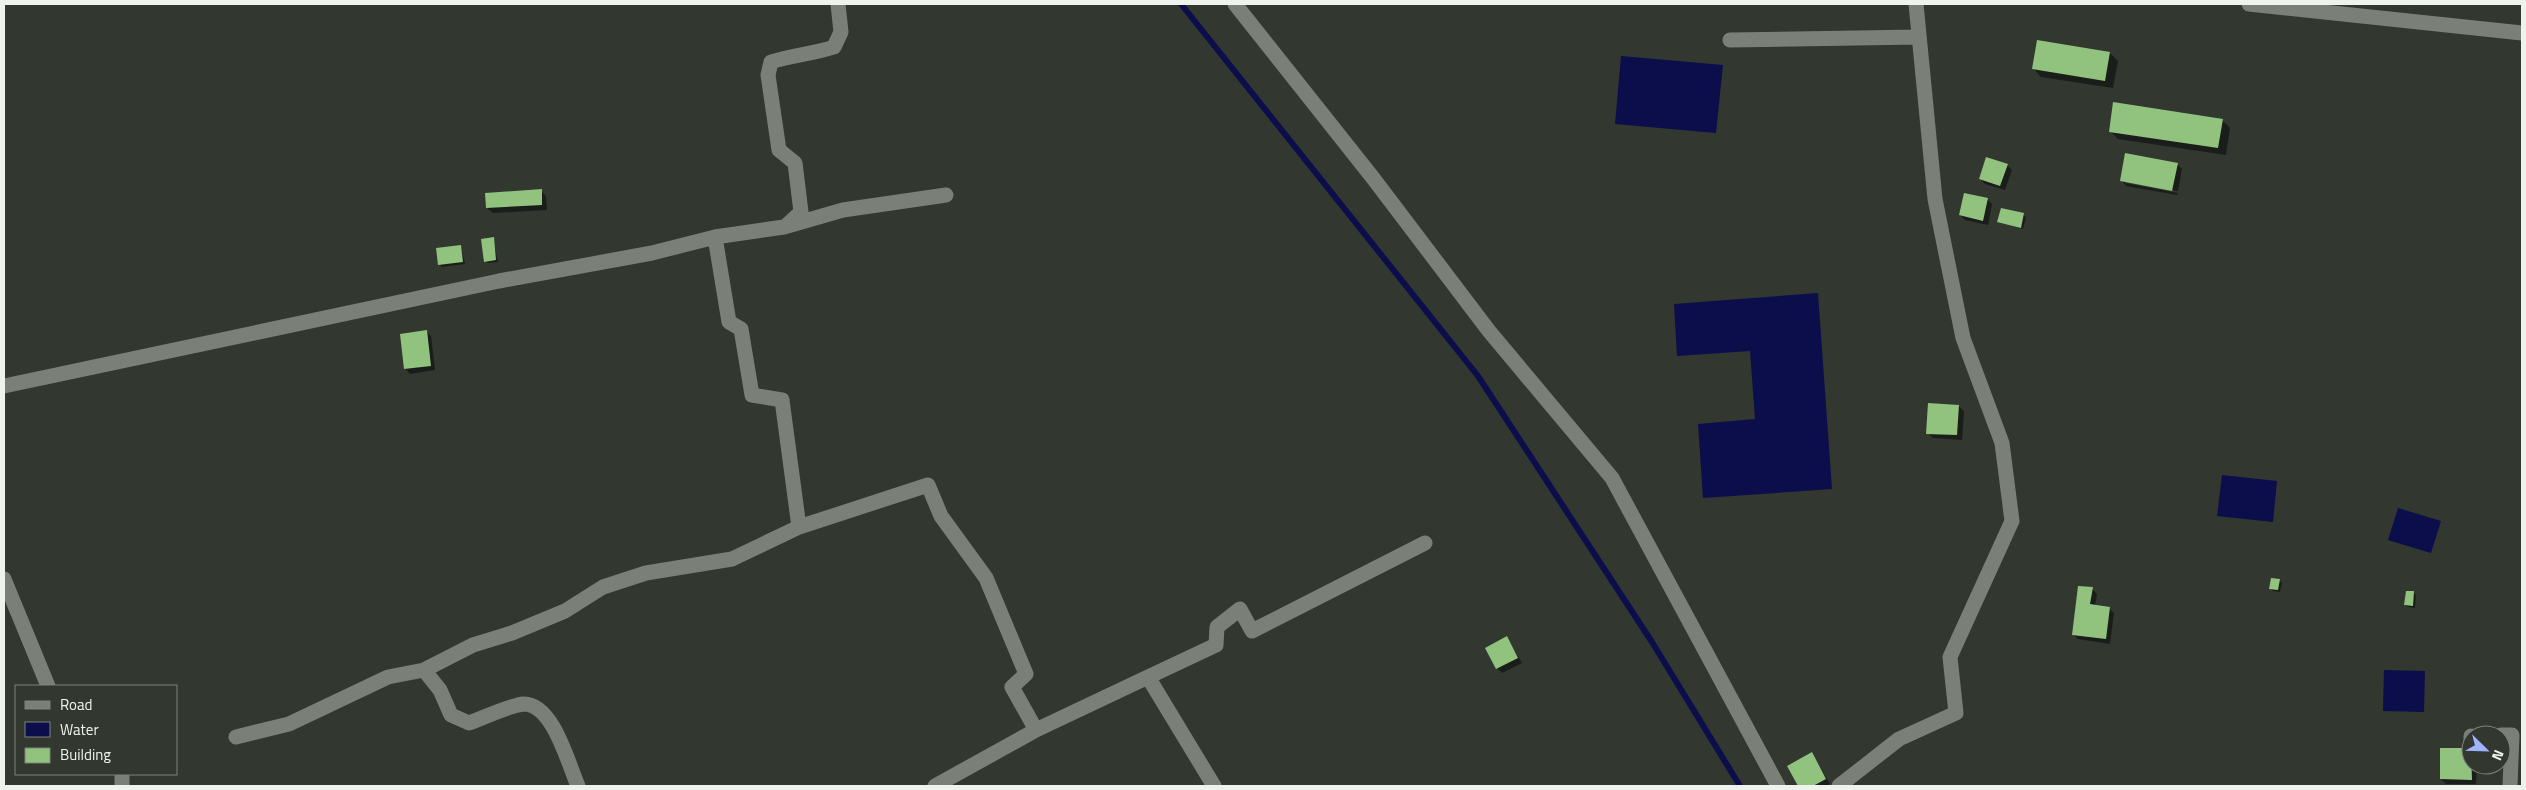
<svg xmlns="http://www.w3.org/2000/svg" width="2526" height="790" font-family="'Titillium Web',sans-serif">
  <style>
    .water { fill: #0b0e4b }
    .shadow { fill: #0007 }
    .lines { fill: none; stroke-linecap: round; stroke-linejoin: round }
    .stream { stroke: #0b0e4b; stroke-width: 6 }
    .building { fill: #91c37f }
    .minor { stroke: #7a8078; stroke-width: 15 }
  </style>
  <rect width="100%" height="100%" fill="#323730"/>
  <path class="water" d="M1621,56L1723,65L1716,133L1615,124Z
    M1818,293L1832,489L1703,498L1698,424L1755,419L1750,351L1677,356L1674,304Z
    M2222,475L2277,481L2273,522L2217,516Z
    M2398,508L2441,521L2431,553L2388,540Z
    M2384,670L2425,671L2424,712L2383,711Z"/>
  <path class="shadow" d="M2110,53L2118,61L2113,88L2041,77L2034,69Z
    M2222,120L2230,128L2226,155L2118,139L2110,131Z
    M2177,164L2182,169L2178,191L2125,181V183L2178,193L2177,195L2126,186L2121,180Z
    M2007,165L2012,170L2005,190L1985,184L1980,179Z
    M541,191L546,196L547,210L493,213L487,208Z
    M1987,199L1992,204L1988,225L1965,220L1960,215Z
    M2023,215L2026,217L2023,229L1999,221Z
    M493,239L498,262L488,263L485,261Z
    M461,246L465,264L442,267L439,264Z
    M426,331L431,336L435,370L410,374L405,368Z
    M1959,406L1964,411L1962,440L1933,438L1928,433Z
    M2280,581L2282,583L2280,592L2273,591L2270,588Z
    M2092,589L2097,594L2095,606L2109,608L2114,613L2110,644L2078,639L2073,634Z
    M2414,593L2416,595L2415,608L2408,607L2405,605Z
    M1507,638L1522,663L1502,673L1497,668Z
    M1812,754L1830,784L1826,786H1800L1789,766Z
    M2471,765H2477L2476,784H2446L2441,779Z"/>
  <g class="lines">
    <path class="stream" d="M1181,4L1478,376L1652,642L1740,786"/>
  </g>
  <path class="building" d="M2037,40L2110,52L2105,81L2032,69Z
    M2113,102L2223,119L2218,148L2109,132Z
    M2125,153L2178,163L2172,191L2120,181Z
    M1986,157L2008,164L2000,186L1979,179Z
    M542,189V205L486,208L485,193Z
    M1964,193L1988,198L1983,221L1959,215Z
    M2001,208L2024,213L2021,228L1997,222Z
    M494,237L496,260L484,262L481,239Z
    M461,245L463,262L438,265L436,248Z
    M427,330L431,366L404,369L400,334Z
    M1928,403L1959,405L1957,435L1926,434Z
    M2271,578L2280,579L2278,590L2269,589Z
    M2078,586L2093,587L2090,604L2110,607L2106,639L2072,635Z
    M2406,591H2414L2413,606L2404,605Z
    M1507,636L1518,658L1496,669L1485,648Z
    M2440,748H2471L2472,780L2440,779Z
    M1812,752L1826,779L1813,786H1798L1787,766Z"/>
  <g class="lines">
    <path class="minor" d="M1235,4L1373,178L1489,331L1612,478L1778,786
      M2249,4L2522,33
      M1730,40L1919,37
      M787,225L801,212L795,163L779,150L768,75L771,62C792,55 813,54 834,47L841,32L838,4
      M715,237L729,322L741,329L752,395L782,400L799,527
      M4,386L499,281L652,253L715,237L784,227L843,210L946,195
      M4,579L48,686
      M424,670L473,645L512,633L565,611L603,587L646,573L732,559L799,527L928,485L941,516L986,578L1026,674L1012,687L1036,730
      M1148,677L1216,645L1217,627L1240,609L1252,631L1425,543
      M2501,735H2512L2510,786
      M2471,736V745
      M236,737L289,724L388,677L424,670L440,690L451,715L469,723C483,718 510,705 524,704C553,704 568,763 578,786
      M122,774V786
      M935,786L1036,730L1148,677L1214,786
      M1839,786L1899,739L1956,713L1950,657L2012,521L2002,443L1963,338L1935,199L1916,4"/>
  </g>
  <rect width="2526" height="790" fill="none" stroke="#eff3ee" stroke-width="10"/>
  <rect x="15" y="685" width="162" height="90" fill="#323730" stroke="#7e827c"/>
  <rect x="25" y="701" width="25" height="8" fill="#7a8078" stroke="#7e827c"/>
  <text x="60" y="710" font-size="15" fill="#eff3ee">Road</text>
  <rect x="25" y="722" width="25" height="15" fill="#0b0e4b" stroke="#7e827c"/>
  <text x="60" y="735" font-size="15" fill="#eff3ee">Water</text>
  <rect x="25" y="748" width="25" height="15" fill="#91c37f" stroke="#7e827c"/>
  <text x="60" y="760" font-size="15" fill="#eff3ee">Building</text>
  <g transform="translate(2486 750) rotate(113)"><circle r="24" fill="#323730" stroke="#7e827c"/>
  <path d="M0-4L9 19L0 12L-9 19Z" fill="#9eb4fd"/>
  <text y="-8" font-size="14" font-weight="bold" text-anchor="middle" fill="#eff3ee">N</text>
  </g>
</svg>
